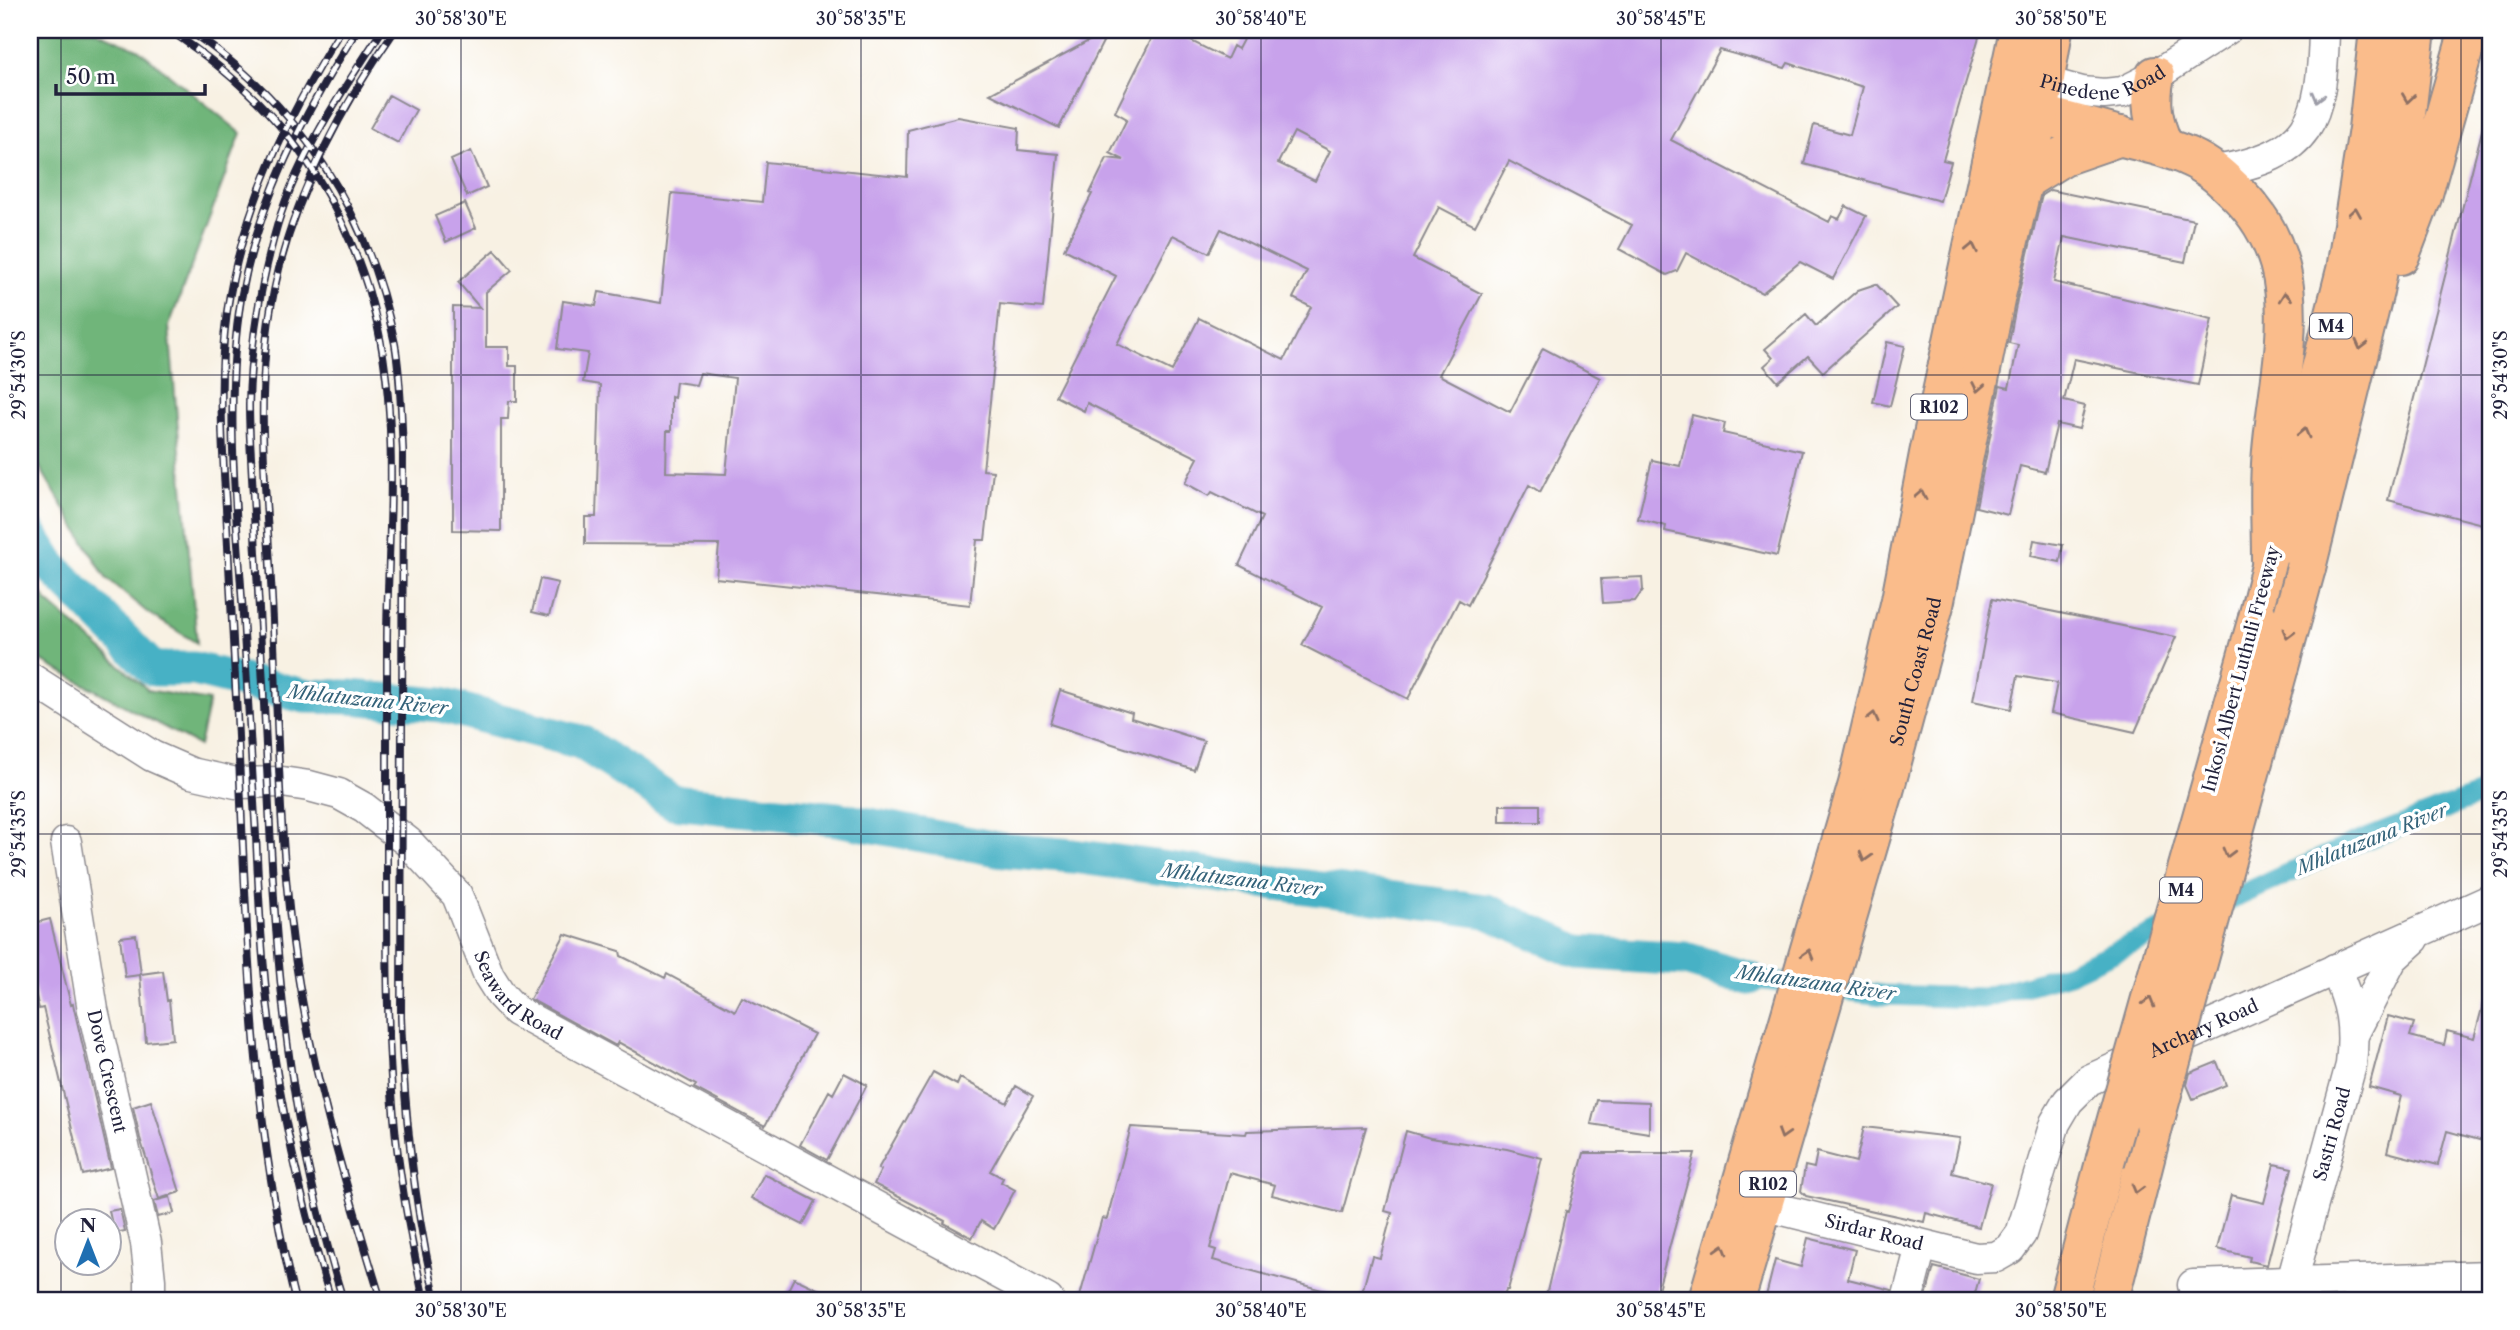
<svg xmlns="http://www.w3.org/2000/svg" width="2520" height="1330" font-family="'Libre Caslon Text',serif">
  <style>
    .forest { fill: #70b57a; stroke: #496c5a; stroke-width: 2 }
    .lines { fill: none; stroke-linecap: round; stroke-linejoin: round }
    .canal { stroke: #47b1c5; stroke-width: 21 }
    .river { stroke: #47b1c5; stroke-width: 35 }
    .building { fill: #c8a2eb; fill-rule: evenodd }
    .minor-casing { stroke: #8d8a8f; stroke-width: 33 }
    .highway-casing { stroke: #8d8a8f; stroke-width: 42 }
    .minor { stroke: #fff; stroke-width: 30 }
    .highway { stroke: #fabc8b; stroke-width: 38 }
    .rail-casing { stroke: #22223b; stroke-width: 8 }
    .rail { stroke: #fff; stroke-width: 5; stroke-dasharray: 16; stroke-linecap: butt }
    .highway-bridge-casing { stroke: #8d8a8f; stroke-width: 42; stroke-linecap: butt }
    .highway-bridge { stroke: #fabc8b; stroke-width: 38 }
    .oneway { stroke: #9c9ca7 }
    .oneway2 { stroke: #8e6f63 }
    .ticks { fill: none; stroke: #22223b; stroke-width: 2; stroke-opacity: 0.45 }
    .labels { text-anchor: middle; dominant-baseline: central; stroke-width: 7; stroke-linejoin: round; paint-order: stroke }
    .shield { fill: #fff; stroke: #646476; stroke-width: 2 }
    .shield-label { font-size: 16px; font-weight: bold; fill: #22223b }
    .street-label { font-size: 18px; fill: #22223b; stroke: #fff }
    .water-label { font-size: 19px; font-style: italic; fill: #336279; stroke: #fff }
    .neatline { fill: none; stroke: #22223b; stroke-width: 2.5 }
    .ticks-label { font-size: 18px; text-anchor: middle; fill: #22223b }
  </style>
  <rect width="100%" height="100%" fill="#fff"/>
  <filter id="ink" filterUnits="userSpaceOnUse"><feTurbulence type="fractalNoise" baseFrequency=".0143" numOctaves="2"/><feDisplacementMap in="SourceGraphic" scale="14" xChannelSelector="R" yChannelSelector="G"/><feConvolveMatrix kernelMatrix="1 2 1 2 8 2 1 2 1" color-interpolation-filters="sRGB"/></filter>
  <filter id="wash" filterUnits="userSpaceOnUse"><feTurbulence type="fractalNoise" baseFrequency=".00686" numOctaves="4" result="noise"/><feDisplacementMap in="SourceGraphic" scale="28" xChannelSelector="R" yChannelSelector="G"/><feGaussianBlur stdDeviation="1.57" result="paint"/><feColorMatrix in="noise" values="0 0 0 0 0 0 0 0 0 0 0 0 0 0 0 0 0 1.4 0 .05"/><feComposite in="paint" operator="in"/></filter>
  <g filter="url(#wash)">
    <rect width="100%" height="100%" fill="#f8f1e3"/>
    <path class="forest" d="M30,30H94L138,49L241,133L169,326L197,643L148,613L106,578L30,451Z
      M30,575L47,601L148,690L209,701L199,746L30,655Z"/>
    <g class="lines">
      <path class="canal" d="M2212,908L2351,845L2490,791
        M1749,978L1883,995L1983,998L2069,973L2173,925"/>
      <path class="river" d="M30,534L50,565L153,669H194L304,696L350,697L441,705L581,742L673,802L837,819L1003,850L1073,856L1486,911L1578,952L1685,959L1749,978"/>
    </g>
    <g id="blocks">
      <path class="building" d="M1109,30L1059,128L990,94Z
        M1156,30H1169L1227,59L1233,46L1238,49L1248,30H1981L1943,160L1951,162L1940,201L1804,164L1814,125L1850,135L1863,87L1788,63L1785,68L1720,50L1671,140L1829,222L1832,216L1839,219L1846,206L1866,216L1833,279L1800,262L1762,293L1686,253L1677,271L1667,275L1619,249L1632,225L1509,161L1475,226L1439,207L1413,258L1482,294L1439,375L1510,412L1543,348L1600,378L1540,492L1529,485L1468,605L1459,600L1408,699L1302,645L1322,607L1239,565L1262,517L1212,492L1209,496L1185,483L1198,458L1087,403L1084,411L1055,396L1116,276L1064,249L1092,194L1090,193L1107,158L1124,160L1110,153L1127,119L1115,112ZM1294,132L1330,151L1315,181L1278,163ZM1221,229L1307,271L1293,298L1311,307L1284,360L1199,318L1172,371L1117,344L1173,235L1209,253Z
        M389,95L416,110L398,143L370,128Z
        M958,117L1019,128L1018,150L1058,154L1043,308L1000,304L983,470L993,471L985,540H977L970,605L716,578L719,545L585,544V517H596L600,385L583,382L588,353L557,349L563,301L596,306L599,292L661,303L672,193L762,202L766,162L907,177L908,130ZM700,373L735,378L726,474L666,472L667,431H671V397L674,398L676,382L696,385Z
        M2485,119H2490V526L2388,500Z
        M471,151L487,187L467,196L451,160Z
        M2050,190L2194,220L2185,262L2064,237L2054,282L2212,319L2198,385L2074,359L2064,401L2085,406L2079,429L2057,424L2045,472L2020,466L2008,515L1976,507L2000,386L2009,388L2018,345L2009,343L2017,300L2042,195Z
        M465,203L476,228L446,242L435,216Z
        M495,250L512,270L486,292V347H509V366H517V401H509L508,419H501V531L453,530V307L480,308L458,282Z
        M1876,284L1897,307L1823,372L1808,356L1778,382L1764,366L1773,358L1765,349L1806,314L1816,326L1858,290Z
        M1887,342L1905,346L1890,406L1873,402Z
        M1692,415L1725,423L1723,433L1802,451L1777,556L1665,531L1666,526L1638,519L1652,460L1680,466Z
        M2034,540L2063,545L2060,562L2031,556Z
        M1642,577L1643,590L1635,601L1603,603L1601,579Z
        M540,579L558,583L549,616L532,612Z
        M1992,599L2176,637L2135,732L2051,713L2057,683L2018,676L2011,709L1973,701Z
        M1060,690L1132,713L1131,718L1204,741L1194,770L1050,724Z
        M1500,805H1540V822H1500Z
        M50,919L71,1005L73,1004L111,1168L83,1175L43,1008L39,1009L30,970V924Z
        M565,934L620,951L621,956L665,978L667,974L735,1011L742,997L814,1034L765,1126L694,1088L696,1085L618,1042L616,1046L530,999Z
        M136,935L141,974L163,971L167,1001L169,1000L173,1039L146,1042L140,975L125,977L120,937Z
        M2485,997L2490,998V1143L2447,1131L2438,1165L2387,1152L2401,1096L2369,1087L2388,1016L2414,1023L2410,1036L2444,1045L2447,1031L2474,1038Z
        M2217,1062L2226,1085L2193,1099L2187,1085L2190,1073Z
        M933,1072L957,1085L960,1078L1007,1103L1016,1086L1033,1096L990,1171L1003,1178L1001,1182L1015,1190L994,1229L981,1221L972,1238L944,1223L945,1221L874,1184L881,1170L878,1169Z
        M844,1073L867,1085L827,1160L800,1145L829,1091L833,1094Z
        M1597,1100L1649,1102V1133L1591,1124Z
        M151,1101L180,1192L159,1199L140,1138L133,1107Z
        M1131,1127L1246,1134L1247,1131L1366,1127L1342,1213L1272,1195L1275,1185L1230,1173L1210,1248L1216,1250L1213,1260L1340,1295L1339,1300H1095L1080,1296L1102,1218L1107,1219Z
        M1864,1127L1960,1138L1952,1173L1991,1183L1979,1227L1926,1213L1924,1222L1806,1196L1801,1191L1805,1166L1814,1168L1817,1152L1856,1162Z
        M1406,1131L1430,1138L1507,1149L1542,1158L1508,1290H1506L1503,1300H1360L1372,1256L1380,1258L1392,1213L1385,1211Z
        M1584,1153H1695L1655,1300H1545L1566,1211L1568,1212Z
        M2274,1164L2292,1168L2267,1265L2249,1261L2250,1257L2217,1249L2231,1195L2264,1203Z
        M764,1174L816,1201L803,1225L751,1198Z
        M170,1197L174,1213L158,1217L154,1201Z
        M120,1209L125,1231L114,1233L109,1211Z
        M1808,1238L1855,1250L1848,1279L1892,1290L1890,1300H1765L1775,1260L1801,1267Z
        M1934,1267L1979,1279L1973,1300H1925Z
        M794,1278L841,1300H783Z"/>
    </g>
  </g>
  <g filter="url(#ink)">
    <use href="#blocks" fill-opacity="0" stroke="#8d8a8f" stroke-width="2"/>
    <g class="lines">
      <defs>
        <g id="minor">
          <path id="s1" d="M2026,77L2082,92L2104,94L2123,92L2155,76L2226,30"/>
          <path d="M2215,171C2312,155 2322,121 2324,30"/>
          <path id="s2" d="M30,678L152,756L191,773L236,783L282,782L309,786L339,794L364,808L408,842L457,895L489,976L501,995L516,1011L1048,1300"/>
          <path id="s3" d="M66,842L93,1010L146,1243L150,1280V1300"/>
          <path d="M2354,1033L2392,959L2414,939"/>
          <path id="s4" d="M1743,1200L1976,1258L1996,1257L2010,1249L2021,1234L2055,1123L2068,1101L2089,1080L2490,900"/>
          <path d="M2193,1285L2490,1276"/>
          <path d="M1907,1300L1921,1246"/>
          <path id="s5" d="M2287,1300L2351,1065C2355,1026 2352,1005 2335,969"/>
        </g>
        <g id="highway">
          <path d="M2155,76C2149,103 2153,122 2164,147"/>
          <path d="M2015,109C2051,117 2087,127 2123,137C2145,143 2168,147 2189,157C2210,166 2224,180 2239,195C2316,272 2276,371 2271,464C2269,496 2271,528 2271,560"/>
          <path d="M2021,182L2063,156L2121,136"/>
          <path d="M2400,255L2422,197L2469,30"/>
          <path d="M2306,568L2374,291L2402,147L2416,30"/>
          <path d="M2258,618L2346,270L2368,129L2379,30"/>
          <path d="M1708,1300L1858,784L1901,600L1929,454L2019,30"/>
          <path id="s6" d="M1735,1300L1884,791L1934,605L1996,295L2039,114L2053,30"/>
          <path d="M2069,1300L2105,1162"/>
          <path d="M2109,1300L2154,1123"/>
        </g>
      </defs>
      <use href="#minor" class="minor-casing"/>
      <use href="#highway" class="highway-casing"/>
      <use href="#minor" class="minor"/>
      <use href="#highway" class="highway"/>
      <defs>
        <path id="rail" d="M169,30C264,93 325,166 363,274C404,390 388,518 387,638C387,719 387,801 387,882C387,971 387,1059 397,1147C403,1198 413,1250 424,1300
          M188,30C300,103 369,213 395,344C401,379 401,415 403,450L401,1017C404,1112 414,1207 436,1300
          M295,1300C246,1103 247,898 236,697C233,634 229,571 226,508C222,443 218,376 227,312C242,209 287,117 341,30
          M331,1300C304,1212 283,1123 271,1032C262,967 259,901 256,836C252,768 248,700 244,633C238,523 223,408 241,299C258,201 304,113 357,30
          M343,1300C322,1231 305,1161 294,1090C272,950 270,808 262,666C259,603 255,540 252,477C251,453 249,429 249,405C250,348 259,292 274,237C293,164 338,97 379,35
          M381,1300C345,1182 309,1065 293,942C278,829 278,714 272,600C267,497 253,393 274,291C293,196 340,109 395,30"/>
      </defs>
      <use href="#rail" class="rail-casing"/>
      <use href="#rail" class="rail"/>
      <defs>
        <path id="highway-bridge" d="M2154,1123L2306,568
          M2105,1162L2258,618"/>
      </defs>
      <use href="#highway-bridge" class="highway-bridge-casing"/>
      <use href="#highway-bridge" class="highway-bridge"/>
    </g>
    <defs><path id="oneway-chevron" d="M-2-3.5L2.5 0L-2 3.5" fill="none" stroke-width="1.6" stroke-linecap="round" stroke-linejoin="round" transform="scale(1.75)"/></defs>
    <use class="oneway" href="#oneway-chevron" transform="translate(2318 97) rotate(105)"/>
    <g class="oneway2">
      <use href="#oneway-chevron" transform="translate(2408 98) rotate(98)"/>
      <use href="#oneway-chevron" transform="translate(2355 212) rotate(-81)"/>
      <use href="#oneway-chevron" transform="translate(1972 248) rotate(-78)"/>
      <use href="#oneway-chevron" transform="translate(2285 297) rotate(-96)"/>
      <use href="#oneway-chevron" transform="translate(2361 345) rotate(104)"/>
      <use href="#oneway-chevron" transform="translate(1978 387) rotate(101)"/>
      <use href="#oneway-chevron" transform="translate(2304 433) rotate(-76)"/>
      <use href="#oneway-chevron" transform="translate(1921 495) rotate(-79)"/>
      <use href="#oneway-chevron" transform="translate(2288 634) rotate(105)"/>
      <use href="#oneway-chevron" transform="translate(1873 717) rotate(-77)"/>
      <use href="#oneway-chevron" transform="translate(2228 853) rotate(105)"/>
      <use href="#oneway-chevron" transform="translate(1865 857) rotate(106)"/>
      <use href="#oneway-chevron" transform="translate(1808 954) rotate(-74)"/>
      <use href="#oneway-chevron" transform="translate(2149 1002) rotate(-74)"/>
      <use href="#oneway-chevron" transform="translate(1783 1134) rotate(107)"/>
      <use href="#oneway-chevron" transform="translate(2137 1189) rotate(105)"/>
      <use href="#oneway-chevron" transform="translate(1722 1249) rotate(-74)"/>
    </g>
  </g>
  <path class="ticks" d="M61,30V1300M461,30V1300M861,30V1300M1261,30V1300M1661,30V1300M2061,30V1300M2461,30V1300M30,375H2490M30,834H2490M30,1293H2490"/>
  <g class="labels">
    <g class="shield">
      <rect x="2310" y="313.5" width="42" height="25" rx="5"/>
      <rect x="1911" y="394.5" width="56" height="25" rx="5"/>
      <rect x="2160" y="877.5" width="42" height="25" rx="5"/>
      <rect x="1740" y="1171.5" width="56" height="25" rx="5"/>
    </g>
    <g class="shield-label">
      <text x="2331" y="326">M4</text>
      <text x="1939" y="407">R102</text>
      <text x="2181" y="890">M4</text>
      <text x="1768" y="1184">R102</text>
    </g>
    <g class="street-label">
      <text stroke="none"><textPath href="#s1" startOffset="80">Pinedene Road</textPath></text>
      <text transform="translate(2241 669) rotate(-75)">Inkosi Albert Luthuli Freeway</text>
      <text stroke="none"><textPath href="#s6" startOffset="654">South Coast Road</textPath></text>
      <text stroke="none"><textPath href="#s2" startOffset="616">Seaward Road</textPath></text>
      <text stroke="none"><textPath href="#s4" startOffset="592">Archary Road</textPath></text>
      <text stroke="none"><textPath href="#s3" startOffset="233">Dove Crescent</textPath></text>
      <text stroke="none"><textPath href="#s5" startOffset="172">Sastri Road</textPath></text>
      <text stroke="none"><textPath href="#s4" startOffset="135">Sirdar Road</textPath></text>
    </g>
    <g class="water-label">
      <text transform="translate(368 700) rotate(6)">Mhlatuzana River</text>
      <text transform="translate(2372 839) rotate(-22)">Mhlatuzana River</text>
      <text transform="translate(1242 880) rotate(7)">Mhlatuzana River</text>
      <text transform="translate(1816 983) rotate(8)">Mhlatuzana River</text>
    </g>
  </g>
  <rect width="2520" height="1330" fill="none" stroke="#fff" stroke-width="77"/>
  <g transform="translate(88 1242)"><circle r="33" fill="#ffffff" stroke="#a7a7b1" stroke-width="2"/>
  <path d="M0-5L12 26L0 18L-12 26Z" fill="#1f6fb2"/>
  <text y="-10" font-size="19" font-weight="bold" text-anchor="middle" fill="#22223b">N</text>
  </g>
  <path d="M56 84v10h149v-10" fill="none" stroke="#22223b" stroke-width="3.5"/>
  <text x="66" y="84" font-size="21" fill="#22223b" stroke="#ffffff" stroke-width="5" paint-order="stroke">50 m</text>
  <rect x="38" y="38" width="2444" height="1254" class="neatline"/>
  <g class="ticks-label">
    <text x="461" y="25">30°58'30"E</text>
    <text x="861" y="25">30°58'35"E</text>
    <text x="1261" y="25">30°58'40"E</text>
    <text x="1661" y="25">30°58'45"E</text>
    <text x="2061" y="25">30°58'50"E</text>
    <text transform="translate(19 375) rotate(-90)" y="6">29°54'30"S</text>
    <text transform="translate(2501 375) rotate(-90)" y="6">29°54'30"S</text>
    <text transform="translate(19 834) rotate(-90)" y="6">29°54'35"S</text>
    <text transform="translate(2501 834) rotate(-90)" y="6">29°54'35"S</text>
    <text x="461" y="1317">30°58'30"E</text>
    <text x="861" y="1317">30°58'35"E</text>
    <text x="1261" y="1317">30°58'40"E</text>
    <text x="1661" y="1317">30°58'45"E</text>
    <text x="2061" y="1317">30°58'50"E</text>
  </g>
</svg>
